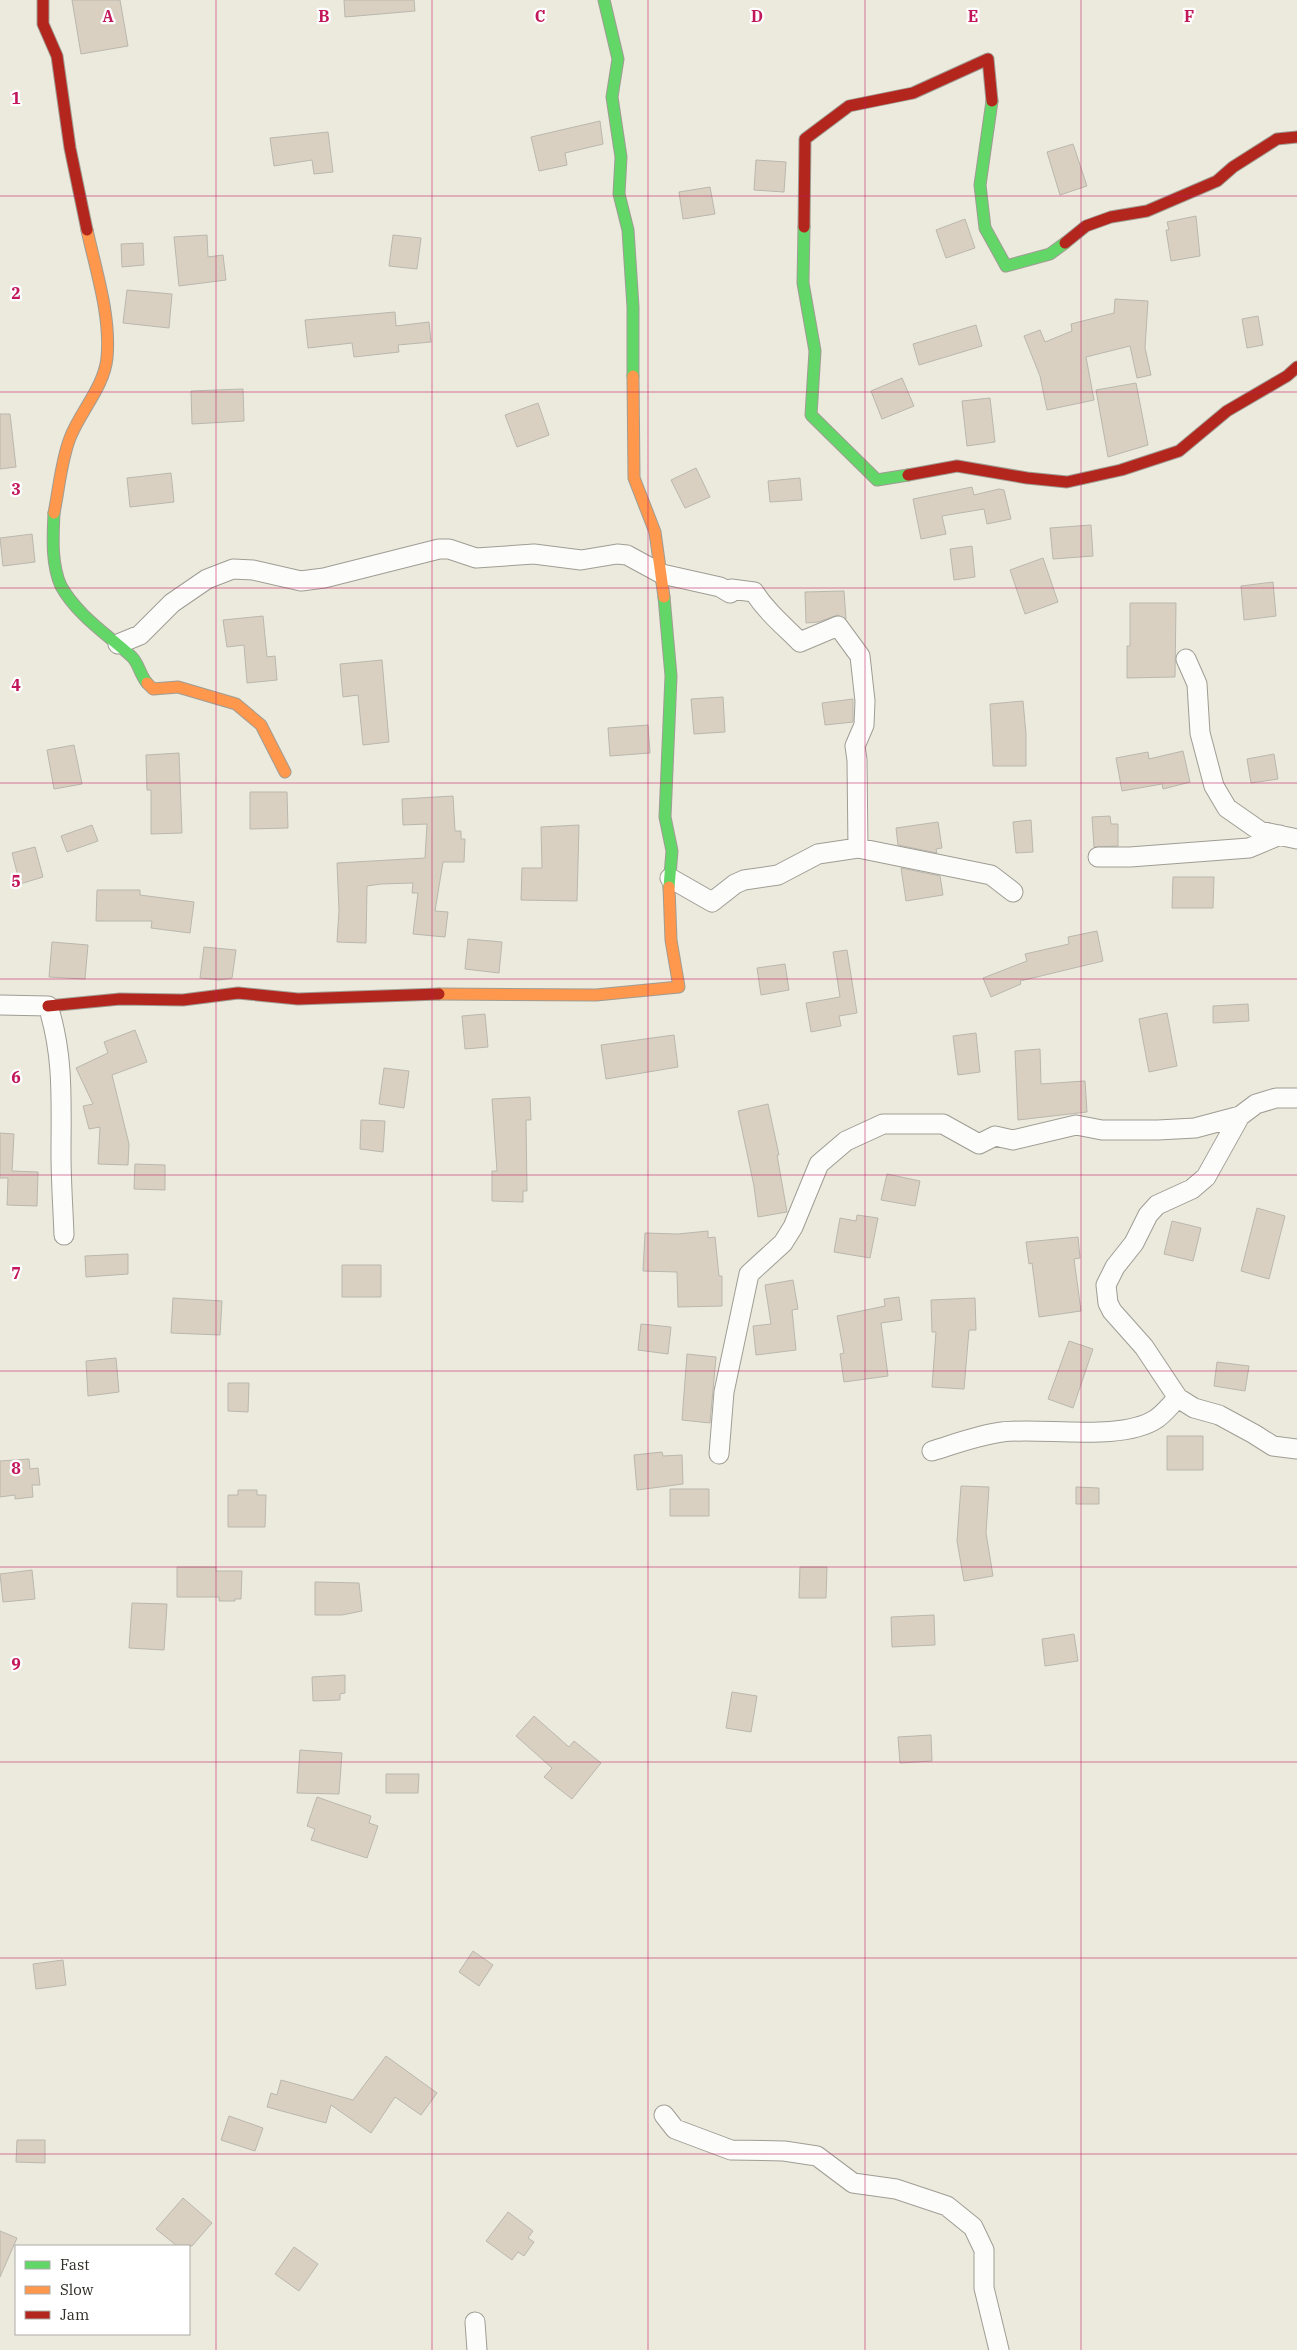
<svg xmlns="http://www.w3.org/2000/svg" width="1297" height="2350" font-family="'IBM Plex Serif',serif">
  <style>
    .building { fill: #d9d0c1; stroke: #bab7ae }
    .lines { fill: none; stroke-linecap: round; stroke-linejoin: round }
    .street-casing { stroke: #9f9d94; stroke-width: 21 }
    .fast-casing { stroke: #9f9d94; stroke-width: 13 }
    .slow-casing { stroke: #9f9d94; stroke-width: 13 }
    .jam-casing { stroke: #9f9d94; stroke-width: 13 }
    .street { stroke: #fcfcfa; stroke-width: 19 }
    .fast { stroke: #63d668; stroke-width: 11 }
    .slow { stroke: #ff974d; stroke-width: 11 }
    .jam { stroke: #b3261e; stroke-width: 11 }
    .grid { fill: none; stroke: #c2185b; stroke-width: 1; stroke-opacity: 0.55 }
    .grid-label { font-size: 16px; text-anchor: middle; font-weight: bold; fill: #c2185b; stroke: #fff; stroke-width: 4.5; stroke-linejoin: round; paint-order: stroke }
  </style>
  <rect width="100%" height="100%" fill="#ece9dd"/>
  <path class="building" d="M72,0H120L128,46L81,54Z
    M344,0H414L415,11L345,17Z
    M600,121L603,144L565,153L567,165L539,171L531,137Z
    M328,132L333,172L314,174L312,160L274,166L270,138Z
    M1073,144L1087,186L1060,195L1047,152Z
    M756,160L786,162L784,192L754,190Z
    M710,187L715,214L683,219L679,192Z
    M1196,216L1200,256L1171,261L1166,230H1169L1167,222Z
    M965,219L975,248L946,258L936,230Z
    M207,235L208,257L223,255L226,280L179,286L174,237Z
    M393,235L421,238L417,269L389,266Z
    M143,243L144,265L122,267L121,244Z
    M127,290L172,294L169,328L123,323Z
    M1115,299L1148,301L1145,348L1151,375L1137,378L1130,346L1086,357L1094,400L1047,410L1040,376L1024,336L1040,330L1045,342L1072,331L1071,324L1114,313Z
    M395,312L396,326L429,322L431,342L398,345L399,352L354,357L352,343L308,348L305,320Z
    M1258,316L1263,345L1247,348L1242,319Z
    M976,325L982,346L919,365L913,344Z
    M902,378L914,406L882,419L871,391Z
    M1136,383L1148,445L1108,457L1096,390Z
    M243,389L244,421L192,424L191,391Z
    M990,398L995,442L967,446L962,401Z
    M538,403L549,435L517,447L505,415Z
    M0,414H10L16,467L0,469Z
    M696,468L710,497L685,508L671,480Z
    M171,473L174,502L130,507L127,478Z
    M800,478L802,500L770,502L768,481Z
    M972,487L974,495L999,489L1004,490L1011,519L987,524L984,509L942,516L946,534L921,539L913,499Z
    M1091,525L1093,556L1053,559L1050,528Z
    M32,534L35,562L3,566L0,538Z
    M972,546L975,577L954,580L950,549Z
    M1043,558L1058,602L1025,614L1010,570Z
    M1273,582L1276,616L1244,620L1241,586Z
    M844,591L846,619L838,615L818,622L806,623L805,592Z
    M1130,603H1176L1175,677L1127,678V646H1130Z
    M263,616L267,657L275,656L277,680L247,683L244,645L227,647L223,620Z
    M382,660L389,742L363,745L358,695L343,697L340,664Z
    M723,697L725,732L694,734L691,699Z
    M853,699V722L825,725L822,703Z
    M1023,701L1026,734V766H993L990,704Z
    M648,725L650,753L610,756L608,728Z
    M74,745L82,784L54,789L47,750Z
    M1183,751L1190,782L1163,789L1162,784L1122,791L1116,758L1148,752L1149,759Z
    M179,753L182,833L151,834V790H147L146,755Z
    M1274,754L1278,779L1251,783L1247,759Z
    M250,792H287L288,828L250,829Z
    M453,796L455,831H461V839H465L464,862H443L435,911L448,912L445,937L413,934L418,893H412L413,883L381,884L367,886L366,943L337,942L339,910L337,863L425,858L427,824L403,825L402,799Z
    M1110,816L1111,824H1118V846L1094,847L1092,817Z
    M1031,820L1033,852L1016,853L1013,822Z
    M938,822L942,848L936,849L937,853L898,845L896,828Z
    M92,825L98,841L67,852L61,836Z
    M579,825L577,901L521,900L522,868H542L541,827Z
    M35,847L43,877L20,884L12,853Z
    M901,868L940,876L943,895L906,901Z
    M1173,877H1214L1213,908H1172Z
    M97,890H140V895L194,902L190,933L151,928L152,921H96Z
    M1097,931L1103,961L1020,981L1021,984L991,997L983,978L1027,961L1025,954L1069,944L1068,937Z
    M468,939L502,942L499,973L465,969Z
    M52,942L88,945L85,979L49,977Z
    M204,947L236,950L232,978L220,980L200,978Z
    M847,950L857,1013L839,1016L841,1026L811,1032L806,1003L840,997L833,952Z
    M785,964L789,990L761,995L757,968Z
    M1248,1004L1249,1021L1213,1023V1006Z
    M1167,1013L1177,1066L1149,1072L1139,1019Z
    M485,1014L488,1047L465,1049L462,1016Z
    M135,1030L147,1062L112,1075L129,1144L128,1165L98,1164L100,1127L89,1129L83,1106L93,1104L76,1068L108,1053L104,1042Z
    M976,1033L980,1072L958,1075L953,1036Z
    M674,1035L678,1067L606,1079L601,1045Z
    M1040,1049L1041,1084L1085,1081L1087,1112L1018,1120L1015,1051Z
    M384,1068L409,1071L404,1108L379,1104Z
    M530,1097L531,1120H526L527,1191H523V1202L492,1201V1171H497L492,1099Z
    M768,1104L779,1155H777L787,1212L758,1217L754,1186L738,1111Z
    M361,1120L385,1121L383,1152L360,1149Z
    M0,1133L14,1134L12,1171L38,1172L37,1206L7,1205L8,1178H0Z
    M135,1164L165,1165V1190L134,1189Z
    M887,1174L920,1181L915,1206L881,1200Z
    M1257,1208L1285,1216L1269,1279L1241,1271Z
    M857,1215L878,1218L870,1258L834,1252L840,1218L856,1221Z
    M1172,1221L1201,1228L1193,1261L1164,1254Z
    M708,1231V1238L715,1237L719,1276H722V1306L678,1307L677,1272L643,1271L645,1233L678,1234Z
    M1078,1237L1080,1258L1074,1259L1081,1311L1039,1317L1032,1263L1029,1264L1026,1242Z
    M128,1254V1274L86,1277L85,1256Z
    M342,1265H381V1297H342Z
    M793,1280L798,1309L792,1310L796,1350L756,1355L753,1326L771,1324L765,1285Z
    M899,1297L902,1320L881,1323L888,1376L844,1382L840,1354L844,1353L837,1316L885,1306L884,1299Z
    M173,1298L222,1301L220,1335L171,1333Z
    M975,1298L976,1330H969L964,1389L932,1387L936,1332H932L931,1300Z
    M641,1324L671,1327L668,1354L638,1350Z
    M1069,1341L1093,1349L1073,1408L1048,1399Z
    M687,1354L716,1357L710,1423L682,1420Z
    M116,1358L119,1392L88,1396L86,1361Z
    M1217,1362L1249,1366L1245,1391L1214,1386Z
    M228,1383H249L248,1412L228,1411Z
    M1167,1436H1203V1470H1167Z
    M662,1452L663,1456L682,1455L683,1484L637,1490L634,1455Z
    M29,1459L30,1469L38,1468L40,1485H32L33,1497L15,1499V1495L0,1497V1461Z
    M961,1486L989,1487L986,1533L993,1576L964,1581L957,1541Z
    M1076,1487L1099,1488V1504H1076Z
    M670,1489H709V1516H670Z
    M238,1490H257V1495H266L265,1527H228V1495H238Z
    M177,1567H216V1571H242L241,1599H235V1601H219V1597H177Z
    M800,1567H827L826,1598H799Z
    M32,1570L35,1599L3,1602L0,1574Z
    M315,1582L359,1583L362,1611L342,1615H315Z
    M132,1603L167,1604L164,1650L129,1648Z
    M934,1615L935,1645L892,1647L891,1617Z
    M1074,1634L1078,1661L1045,1666L1042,1639Z
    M345,1675V1693L340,1694V1700L313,1701L312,1677Z
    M732,1692L757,1696L751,1732L726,1728Z
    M534,1716L569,1747L574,1741L601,1763L572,1799L544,1777L552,1768L516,1736Z
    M931,1735L932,1761L900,1763L898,1737Z
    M300,1750L342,1753L339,1794L297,1793Z
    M386,1774H419L418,1793H386Z
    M317,1797L371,1816L369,1823L378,1826L367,1858L311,1840L315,1829L307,1826Z
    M473,1951L493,1965L479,1986L459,1972Z
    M63,1960L66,1985L36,1989L33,1964Z
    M386,2056L437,2093L421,2115L395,2097L371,2133L331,2105L326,2123L267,2107L271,2093L277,2095L281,2080L353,2100Z
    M229,2116L263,2128L255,2151L221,2140Z
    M17,2140H45V2163L16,2162Z
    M183,2198L212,2223L192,2246H177L156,2229Z
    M508,2212L533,2231L528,2238L534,2242L524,2256L518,2252L512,2260L486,2241Z
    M0,2231L17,2238L0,2277Z
    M294,2247L318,2264L299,2291L275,2274Z"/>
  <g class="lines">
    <defs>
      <path id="street" d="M118,644L140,635L172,603L207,579L233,569L253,570L301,581L324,578L439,549H449L476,558L534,554L581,560L617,554L627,555L662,574L720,587L730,593L731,589L754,592C767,612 783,625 800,642L838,626L860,656L865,701L864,725L855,746L857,760L858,848
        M1186,659L1197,684L1200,733L1214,786L1227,808L1260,831L1297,839
        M1098,857H1130L1249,848L1280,835
        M670,878L712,902L735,884L744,880L778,875L818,854L858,848L991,875L1013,892
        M0,1005L48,1006C64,1056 61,1102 61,1154C61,1181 63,1208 64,1235
        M1297,1098H1276L1256,1104L1240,1116L1206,1177L1192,1189L1157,1205L1148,1215L1134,1243L1115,1267L1106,1285L1108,1303L1112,1311L1144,1347L1178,1398L1194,1408L1219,1415L1254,1434L1273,1446L1297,1449
        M932,1451C955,1444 978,1435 1002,1432C1043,1427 1121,1442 1156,1419C1164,1414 1171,1404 1178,1398
        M719,1454L724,1392L749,1274L783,1243L793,1227L819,1164L846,1141L883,1124H943L979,1144L995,1136L1013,1140L1076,1125L1102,1130H1158L1195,1128L1240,1116
        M664,2115L675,2129L731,2150L784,2151L817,2156L853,2183L896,2189L947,2206L973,2227L984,2250V2288L999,2350
        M475,2322L477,2350"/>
      <path id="fast" d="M604,0L618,59L612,97L621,157L619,194L628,230L633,307V376
        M992,101L980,185L985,228L1006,266L1050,254L1065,243
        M804,227L803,283L815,351L811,415L877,480L908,475
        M54,513C53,536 51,564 61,586C77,615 108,635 132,657C139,664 140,675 147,683
        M664,597L671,676L665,817L672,851L669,887"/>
      <path id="slow" d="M633,376L634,478L655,532L664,597
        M54,513C59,489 61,461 70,438C80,412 104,387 107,358C111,316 96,271 87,230
        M147,683L153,689L178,687L236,704L261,725L285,772
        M439,994L596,995L679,987L671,940L669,887"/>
      <path id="jam" d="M43,0V24L57,56L70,148L87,230
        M804,227L805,139L849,106L913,93L988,59L992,101
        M1065,243L1086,226L1111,217L1147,211L1217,181L1233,167L1277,139L1297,137
        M908,475L957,466L1027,478L1067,482L1121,470L1179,451L1227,411L1287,376L1297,367
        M48,1006L120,999L183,1000L238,993L298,999L439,994"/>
    </defs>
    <use href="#street" class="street-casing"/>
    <use href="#fast" class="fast-casing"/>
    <use href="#slow" class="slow-casing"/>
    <use href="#jam" class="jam-casing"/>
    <use href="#street" class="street"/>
    <use href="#fast" class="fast"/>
    <use href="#slow" class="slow"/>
    <use href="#jam" class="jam"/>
  </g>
  <path class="grid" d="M216,0V2350M432,0V2350M648,0V2350M865,0V2350M1081,0V2350M0,196H1297M0,392H1297M0,588H1297M0,783H1297M0,979H1297M0,1175H1297M0,1371H1297M0,1567H1297M0,1762H1297M0,1958H1297M0,2154H1297"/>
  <g class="grid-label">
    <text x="108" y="22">A</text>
    <text x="324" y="22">B</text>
    <text x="540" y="22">C</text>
    <text x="757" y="22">D</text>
    <text x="973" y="22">E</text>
    <text x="1189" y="22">F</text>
    <text x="16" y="104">1</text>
    <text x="16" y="299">2</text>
    <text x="16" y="495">3</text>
    <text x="16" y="691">4</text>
    <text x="16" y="887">5</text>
    <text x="16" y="1083">6</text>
    <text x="16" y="1279">7</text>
    <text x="16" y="1474">8</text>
    <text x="16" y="1670">9</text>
  </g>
  <rect x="15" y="2245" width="175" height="90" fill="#ffffff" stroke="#acaba8"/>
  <rect x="25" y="2261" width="25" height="8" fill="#63d668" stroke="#acaba8"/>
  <text x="60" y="2270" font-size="15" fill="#2f2d25">Fast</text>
  <rect x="25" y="2286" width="25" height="8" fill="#ff974d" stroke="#acaba8"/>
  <text x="60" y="2295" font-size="15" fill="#2f2d25">Slow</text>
  <rect x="25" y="2311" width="25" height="8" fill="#b3261e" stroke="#acaba8"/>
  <text x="60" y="2320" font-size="15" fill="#2f2d25">Jam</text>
</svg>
